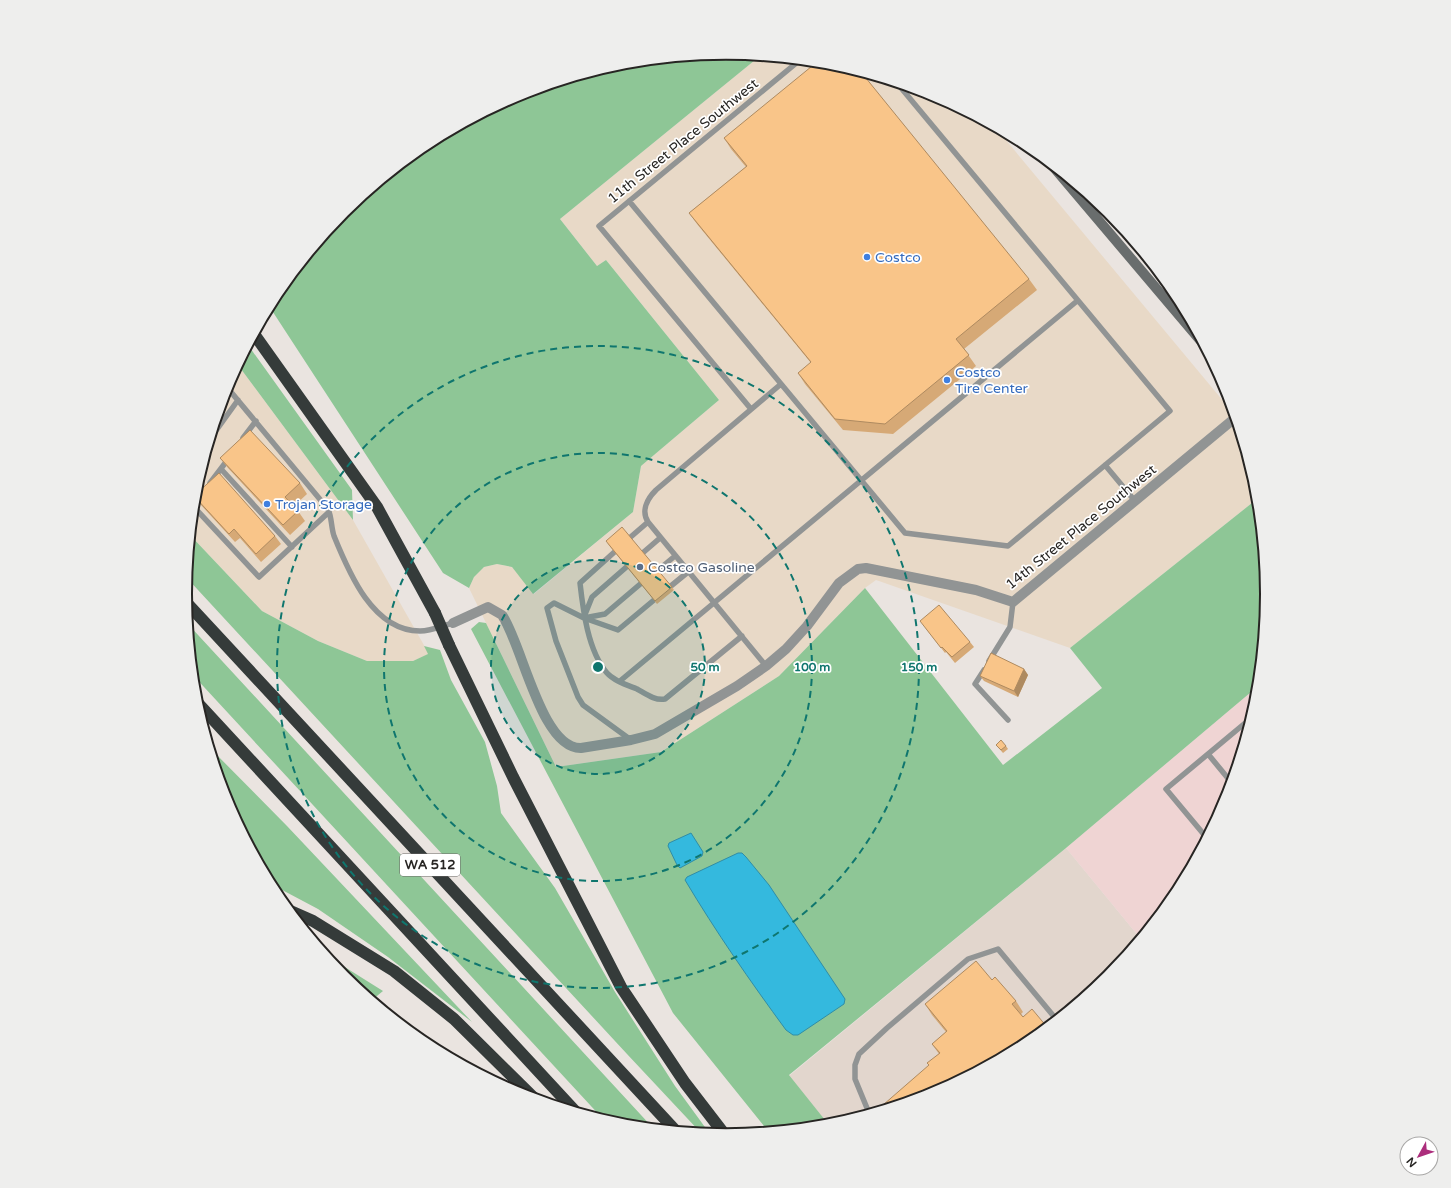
<svg xmlns="http://www.w3.org/2000/svg" width="1451" height="1188" font-family="'Varela Round',sans-serif">
  <style>
    .commercial { fill: #e8d9c7 }
    .built { fill: #e2d6cd }
    .education { fill: #efd4d3 }
    .green { fill: #8ec696 }
    .water { fill: #34b9de; stroke: #308da6 }
    .lines { fill: none; stroke-linecap: round; stroke-linejoin: round }
    .service { stroke: #919494; stroke-width: 5.5 }
    .minor { stroke: #919494; stroke-width: 10 }
    .secondary { stroke: #696d6d; stroke-width: 10 }
    .motorway { stroke: #353b3a; stroke-width: 12 }
    .motorway-bridge { stroke: #353b3a; stroke-width: 12 }
    .wall { fill: #d6a976 }
    .shaded-wall { fill: #ae8a60 }
    .building { fill: #f9c589; stroke: #ae8a60 }
    .ring { fill: none; stroke: #0f766e; stroke-width: 2; stroke-dasharray: 7 5 }
    .shop-dot { fill: #3f7fe0; stroke: #fff; stroke-width: 1.5 }
    .service-dot { fill: #5c6f8a; stroke: #fff; stroke-width: 1.5 }
    .labels { text-anchor: middle; dominant-baseline: central; stroke-width: 3.5; stroke-linejoin: round; paint-order: stroke }
    .shield { fill: #fff; stroke: #686665; stroke-width: 1 }
    .shield-label { font-size: 13px; font-weight: bold; fill: #272523 }
    .street-label { font-size: 14px; fill: #272523; stroke: #fff }
    .shop-label { font-size: 14px; fill: #366cbe; stroke: #fff; text-anchor: start }
    .service-label { font-size: 14px; fill: #4e5e75; stroke: #fff; text-anchor: start }
    .rim { fill: none; stroke: #272523; stroke-width: 2 }
    .centre { fill: #0f766e; stroke: #fff; stroke-width: 2 }
    .ring-label { font-size: 12px; text-anchor: middle; font-weight: bold; fill: #0f766e; stroke: #fff; stroke-width: 3.5; stroke-linejoin: round; paint-order: stroke }
  </style>
  <rect width="100%" height="100%" fill="#eae4e0"/>
  <path class="commercial" d="M760,56L831,63L933,94L995,127L1234,414L1256,489L1257,499L1070,648L876,580L865,588L779,676L661,752L556,767L469,588L474,577L484,567L497,564L512,567L534,594L633,512L641,466L719,400L606,260L597,266L560,219Z
    M238,365L353,520L429,654L413,661H367L318,641L262,611L190,535L195,488L226,387Z"/>
  <path class="built" d="M1066,848L1140,938L1108,977L1026,1044L932,1094L829,1125L789,1076Z"/>
  <path class="education" d="M1257,687L1256,700L1225,801L1175,895L1140,938L1066,848Z"/>
  <path class="green" d="M726,53L760,56L560,219L597,266L606,260L719,400L641,466L633,512L533,594L512,567L497,564L484,567L474,577L469,588L443,573L269,306L276,293L343,211L425,144L519,94L620,63Z
    M248,345L352,490L353,520L238,365Z
    M1257,499L1266,594L1257,687L1066,848L789,1075L829,1125L768,1131L673,1013L471,629L479,622L486,623L556,767L661,752L779,676L865,588L1003,765L1102,688L1070,648Z
    M190,535L262,611L318,641L367,661H413L428,654L424,646L440,650L451,680L485,742L497,786L501,813L555,888L615,992L675,1086L710,1134L701,1133L627,1054L186,577Z
    M187,623L653,1128L620,1125L603,1119L192,674Z
    M209,747L287,826L472,1022L388,957L318,909L269,883L226,801Z
    M324,954L383,991L372,1000L343,976Z"/>
  <path class="water" d="M691,833L703,852L702,856L680,868L677,865L668,846L669,843Z
    M738,853H742L746,857L769,885L845,999L844,1004L798,1035H793L786,1030C750,981 716,932 685,880L687,877Z"/>
  <g class="lines">
    <path class="service" d="M629,201L905,533L1008,546L1170,411L897,83
      M226,386L328,509C332,518 331,527 334,536C349,573 373,631 420,631C431,631 442,626 453,623
      M751,409L599,226L800,60
      M243,438L256,421
      M210,439L238,400
      M1105,465L1135,501
      M221,469L292,547
      M210,483L229,458
      M193,506L259,577L329,512
      M626,541L648,522
      M620,547L580,583C583,610 588,651 607,673C614,681 627,685 637,689C646,694 655,701 665,699L742,636
      M638,557L660,538
      M652,575L675,556
      M666,590L688,572
      M584,617L592,597L631,563
      M584,618L605,614L645,580
      M989,661L1010,627L1013,602
      M766,666L648,522C641,511 647,499 656,490L781,384
      M984,670L975,684L1008,720
      M620,681L1077,301
      M631,740L583,705L578,697L556,641L547,608L554,603L584,618L618,630L660,595
      M1208,754L1231,782
      M1206,837L1166,789L1250,719
      M869,1113L855,1079V1065L859,1054L887,1028L968,959L998,949L1056,1019"/>
    <path class="minor" d="M453,623L488,607L502,615C522,643 541,749 581,748L631,740L655,734L737,686L766,666L786,649L807,626L839,583L858,569L866,568L976,590L1013,602L1235,418"/>
    <path class="secondary" d="M1051,164L1200,340"/>
    <path class="motorway" d="M254,334L377,507L435,613
      M185,601L675,1130
      M449,645L513,777L621,987L685,1083L725,1135
      M195,700L575,1111
      M288,910L313,921L394,971L454,1019L535,1099"/>
    <path class="motorway-bridge" d="M435,613L449,645"/>
  </g>
  <path class="wall" d="M724,138L1029,279L1037,290L964,349L976,366L893,434L843,430L805,384L798,373L811,363L697,224L689,213L746,167L731,149Z
    M220,458L300,483L307,494L294,506L298,511L305,521L290,535L228,468Z
    M194,496L275,536L281,544L261,562L240,538L235,542L200,504Z
    M607,543L672,587L674,590L657,604Z
    M924,626L970,642L974,647L955,663L946,652L945,653Z
    M1024,669L1028,675L1018,697L984,681L980,676Z
    M996,745L1006,746L1008,749L1003,753Z
    M992,980L1016,1001L1023,1012L1021,1014L1023,1017L1047,1027L929,1065L939,1054L932,1044L946,1032L932,1015L925,1004Z"/>
  <path class="shaded-wall" d="M224,394L228,401L217,416Z
    M1024,669L1028,675L1018,697L1014,691Z"/>
  <path class="building" d="M817,62L831,63L861,72L1029,279L956,339L969,355L885,424L835,419L798,373L811,362L689,213L747,166L724,138Z
    M250,430L300,483L285,497L298,511L283,525L220,458Z
    M219,473L275,536L256,554L234,529L229,534L194,496Z
    M622,527L672,587L655,601L606,541Z
    M939,605L970,642L952,657L942,647L941,648L920,621Z
    M991,653L1024,669L1014,691L980,676Z
    M1001,740L1006,746L1001,750L996,745Z
    M1243,744L1241,749L1240,747Z
    M976,961L992,980L995,977L1016,1001L1012,1004L1023,1017L1032,1009L1047,1027L1026,1044L932,1094L885,1108L883,1105L929,1065L927,1063L940,1053L932,1044L947,1031L925,1004Z"/>
  <circle cx="598" cy="667" r="107" fill="#0f766e" fill-opacity=".12"/>
  <g class="ring">
    <circle cx="598" cy="667" r="107"/>
    <circle cx="598" cy="667" r="214"/>
    <circle cx="598" cy="667" r="321"/>
  </g>
  <g class="shop-dot">
    <circle cx="867" cy="257" r="4"/>
    <circle cx="947" cy="380" r="4"/>
    <circle cx="267" cy="504" r="4"/>
  </g>
  <circle class="service-dot" cx="640" cy="567" r="4"/>
  <g class="labels">
    <rect class="shield" x="400" y="854" width="60" height="22" rx="3"/>
    <g class="shield-label">
      <text x="430" y="865">WA 512</text>
    </g>
    <g class="street-label">
      <text transform="translate(683 141) rotate(-39)">11th Street Place Southwest</text>
      <text transform="translate(1081 527) rotate(-39)">14th Street Place Southwest</text>
    </g>
    <g class="shop-label">
      <text x="875" y="257">Costco</text>
      <text x="955" y="372">Costco<tspan x="955" dy="16">Tire Center</tspan></text>
      <text x="275" y="504">Trojan Storage</text>
    </g>
    <g class="service-label">
      <text x="648" y="567">Costco Gasoline</text>
    </g>
  </g>
  <path d="M0 0H1451V1188H0ZM192 594a534 534 0 1 1 1068 0a534 534 0 1 1-1068 0Z" fill="#eeeeed" fill-rule="evenodd"/>
  <path class="rim" d="M192 594a534 534 0 1 1 1068 0a534 534 0 1 1-1068 0Z"/>
  <circle cx="598" cy="667" r="6" class="centre"/>
  <g class="ring-label">
    <text x="705" y="671">50 m</text>
    <text x="812" y="671">100 m</text>
    <text x="919" y="671">150 m</text>
  </g>
  <g transform="translate(1419 1156) rotate(230)"><circle r="19" fill="#ffffff" stroke="#a9a8a7"/>
  <path d="M0-3L7 15L0 10L-7 15Z" fill="#ac2d7c"/>
  <text y="-6" font-size="11" font-weight="bold" text-anchor="middle" fill="#272523">N</text>
  </g>
</svg>
